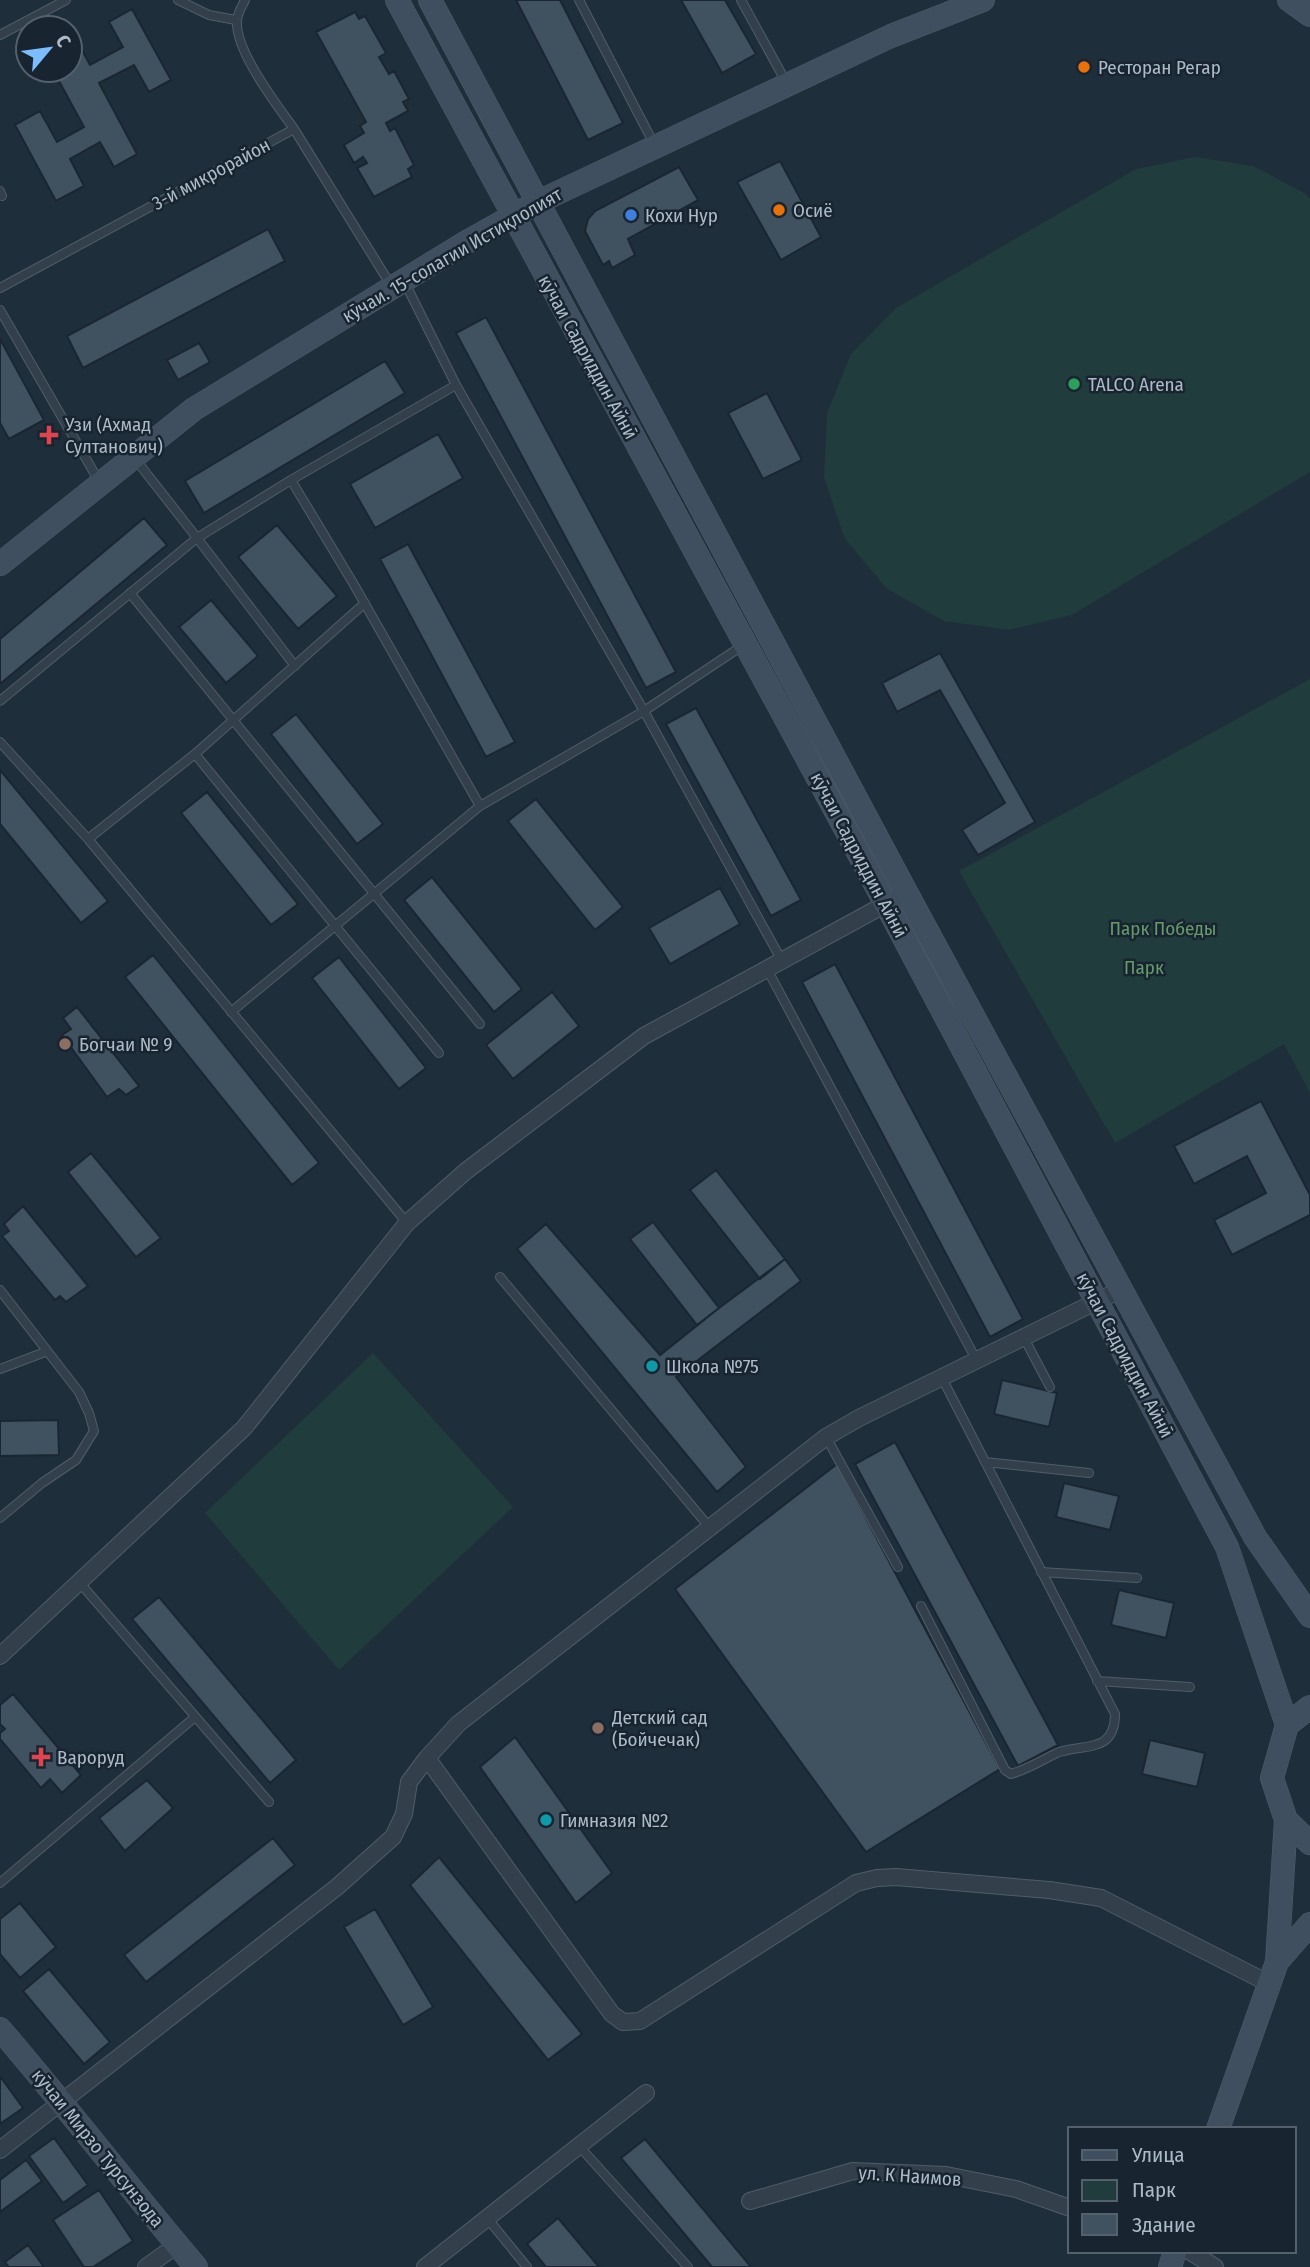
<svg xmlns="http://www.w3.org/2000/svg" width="1310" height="2267" font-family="'Fira Sans Condensed',sans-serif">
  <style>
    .green { fill: #213c3c }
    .building { fill: #405160; stroke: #1a2732; stroke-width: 2 }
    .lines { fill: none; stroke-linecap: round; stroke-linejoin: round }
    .lane-casing { stroke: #505d69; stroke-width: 10 }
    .street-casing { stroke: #505d69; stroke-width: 18 }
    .secondary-casing { stroke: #505d69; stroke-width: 24 }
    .lane { stroke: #33404b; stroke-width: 8 }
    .street { stroke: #33404b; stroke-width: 16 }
    .secondary { stroke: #404f5f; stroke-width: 23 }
    .food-dot { fill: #e8710a; stroke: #182530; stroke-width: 2.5 }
    .shop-dot { fill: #3f7fe0; stroke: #182530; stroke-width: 2.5 }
    .leisure-dot { fill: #2e9e5b; stroke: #182530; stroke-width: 2.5 }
    .health-dot { fill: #e0444e; stroke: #182530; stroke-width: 2.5 }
    .education-dot { fill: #8d6e63; stroke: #182530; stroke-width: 2.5 }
    .culture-dot { fill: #0f9aa8; stroke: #182530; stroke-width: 2.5 }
    .labels { text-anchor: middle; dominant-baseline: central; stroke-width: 5; stroke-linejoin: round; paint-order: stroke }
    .poi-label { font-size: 19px; fill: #adbac8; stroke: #182530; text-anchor: start }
    .street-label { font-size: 19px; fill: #adbac8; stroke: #182530 }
    .park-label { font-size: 19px; fill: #639b69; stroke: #182530 }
  </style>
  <rect width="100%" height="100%" fill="#1f2e3b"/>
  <path class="green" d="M1195,157L1253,166L1306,194L1310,199V472L1072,615L1009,630L944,621L887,589L845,539L824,478L827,413L851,354L896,308L1136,169Z
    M1310,679V1093L1284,1044L1115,1143L959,871Z
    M373,1353L513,1507L339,1670L205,1513Z"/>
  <path class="building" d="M516,0H560L623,123L588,140Z
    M681,0H725L756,54L722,73Z
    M132,9L171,80L149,92L134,65L99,83L137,154L114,167L100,142L70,159L84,186L56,201L15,125L40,111L57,142L84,127L53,70H70V37L74,35L90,65L123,47L109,22Z
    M355,12L359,19L365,16L386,53L379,57L389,74L394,71L409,99L403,102L408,111L386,123L390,131L395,128L414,165L408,169L412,177L374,197L357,168L367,163L363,157L354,163L344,145L364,133L360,126L366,122L316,32Z
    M780,161L821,237L781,260L737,182Z
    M679,167L698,200L628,239L635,255L612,268L609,261L603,265L585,231L588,219L595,211Z
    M268,229L285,261L83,368L67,336Z
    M486,317L676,672L646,688L456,333Z
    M0,339L44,420L9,439L0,423Z
    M199,343L210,362L178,380L167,360Z
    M385,361L405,393L204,513L185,481Z
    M767,393L802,460L763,479L728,413Z
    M438,434L463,478L375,528L350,484Z
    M144,518L167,545L0,684V639Z
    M277,525L337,596L298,629L238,557Z
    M408,544L515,742L486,757L380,559Z
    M211,600L258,656L226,683L179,627Z
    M940,653L1035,822L978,855L962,830L1005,803L940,690L897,712L882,683Z
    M696,708L801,900L771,916L666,724Z
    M296,714L383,824L357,844L271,734Z
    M0,770L108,901L81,923L0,824Z
    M207,792L298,904L271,925L181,813Z
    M536,799L623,907L595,930L508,821Z
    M432,877L522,989L494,1012L404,900Z
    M720,888L740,924L670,964L649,928Z
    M153,955L319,1163L292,1185L125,977Z
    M339,957L426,1068L399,1089L312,978Z
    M835,964L1023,1319L990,1337L802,982Z
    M552,992L579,1026L513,1079L486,1045Z
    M77,1007L139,1086L126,1095L119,1089L107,1097L62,1035L71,1029L63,1018Z
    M1261,1101L1310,1195V1215L1232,1255L1214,1220L1266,1193L1247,1156L1194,1184L1174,1146Z
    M91,1153L161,1238L136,1257L68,1172Z
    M716,1170L785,1259L760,1279L690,1190Z
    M23,1206L88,1286L66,1302L60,1296L55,1300L2,1236L9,1231L4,1224Z
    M653,1222L719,1308L697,1325L630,1239Z
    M546,1224L660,1355L719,1308L785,1259L801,1281L676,1377L746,1467L717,1492L517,1249Z
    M1002,1380L1057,1393L1049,1427L994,1414Z
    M58,1420L59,1455L0,1456V1421Z
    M895,1442L1058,1745L1018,1766L855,1464Z
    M837,1464L1000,1769L866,1852L675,1589Z
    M1064,1483L1119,1496L1110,1530L1056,1517Z
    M1119,1590L1174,1603L1166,1638L1111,1625Z
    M159,1597L296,1760L270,1783L132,1619Z
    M13,1694L81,1775L62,1793L50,1779L41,1788L0,1739V1733L5,1729L0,1724V1705Z
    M515,1737L612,1873L576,1903L480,1767Z
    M1150,1740L1205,1753L1197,1787L1142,1774Z
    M147,1780L173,1808L125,1851L99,1818Z
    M273,1838L295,1865L146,1982L124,1955Z
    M439,1857L582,2034L548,2060L410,1885Z
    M20,1903L56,1947L20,1978L0,1954V1919Z
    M375,1909L433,2007L403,2025L344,1927Z
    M49,1969L110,2042L84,2064L23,1991Z
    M0,2076L23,2108L0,2124Z
    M54,2138L88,2185L63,2203L29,2156Z
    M645,2139L751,2267H712L621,2158Z
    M26,2160L42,2181L0,2212V2180Z
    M99,2190L133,2241L93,2267H84L53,2220Z
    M558,2218L599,2267H546L527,2244Z
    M28,2245L44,2267H9L5,2262Z"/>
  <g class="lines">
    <defs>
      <path id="lane" d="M178,0L209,15L236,20
        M579,0L655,146
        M741,0L786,82
        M0,35L66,0
        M294,129L392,287
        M0,191L2,196
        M0,288L294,129C277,105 235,51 237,21C237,14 242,6 245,0
        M0,310L100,483
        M456,385L644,711L782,961
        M136,460L197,538L291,480L353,583L480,806L644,711L742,646
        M291,480L456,385L405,283
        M130,593L480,1024
        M365,603L195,754L439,1053
        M0,701L197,538L295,666
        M0,742L88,839L407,1223
        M88,839L195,754
        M767,969L977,1361
        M231,1012L480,806
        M500,1277L710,1528
        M0,1290L79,1392L89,1413L94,1431L76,1460L42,1483L0,1518
        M1024,1338L1050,1387
        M0,1369L45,1352
        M826,1437L898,1567
        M985,1462L1089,1473
        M1041,1572L1137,1578
        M80,1583L269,1802
        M921,1606L1005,1770L1011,1774C1028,1769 1042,1760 1057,1753C1081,1743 1115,1755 1115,1714L942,1378
        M1097,1681L1190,1687
        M0,1883L195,1717
        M579,2146L688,2267
        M487,2218L527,2267"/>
      <path id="street" d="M0,1656L244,1428L407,1223L466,1171L644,1036L895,899
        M427,1758L612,2014L623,2022L640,2021L856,1883L877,1878L896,1877L1049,1890L1101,1898L1270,1984
        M0,2150L337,1887L393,1837L404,1814L409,1782L427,1758L458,1724L826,1437L859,1418L1122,1289
        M750,2201L853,2171L946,2175L1016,2189L1070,2208
        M1189,2251L1215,2267
        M146,2267L177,2245
        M425,2267L646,2093"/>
      <path id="secondary" d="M397,0L886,904L1227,1547L1287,1725
        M430,0L906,892L1255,1537L1310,1616
        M1289,0L1310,15
        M0,564L194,409L465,243L538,202L891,36L983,0
        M1310,1707L1287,1725L1272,1778L1286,1820L1310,1843
        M1286,1820L1277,1962L1310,1924
        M0,2029C67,2107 129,2188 196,2267
        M1218,2129L1277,1962
        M1170,2267L1175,2251"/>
    </defs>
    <use href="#lane" class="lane-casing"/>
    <use href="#street" class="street-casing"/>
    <use href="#secondary" class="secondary-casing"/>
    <use href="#lane" class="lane"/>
    <use href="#street" class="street"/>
    <use href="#secondary" class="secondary"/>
  </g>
  <g class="food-dot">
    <circle cx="1084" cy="67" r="7"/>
    <circle cx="779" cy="210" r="7"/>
  </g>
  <circle class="shop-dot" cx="631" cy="215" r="7"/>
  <circle class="leisure-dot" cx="1074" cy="384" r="7"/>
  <g class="health-dot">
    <path d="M45.5 424.5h7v7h7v7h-7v7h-7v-7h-7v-7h7z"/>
    <path d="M37.5 1746.5h7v7h7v7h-7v7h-7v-7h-7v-7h7z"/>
  </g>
  <g class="education-dot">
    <circle cx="65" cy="1044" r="7"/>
    <circle cx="598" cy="1728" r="7"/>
  </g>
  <g class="culture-dot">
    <circle cx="652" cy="1366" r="7"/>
    <circle cx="546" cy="1820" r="7"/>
  </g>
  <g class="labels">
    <g class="poi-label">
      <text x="1098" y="67">Ресторан Регар</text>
      <text x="793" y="210">Осиё</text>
      <text x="645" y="215">Кохи Нур</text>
      <text x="1088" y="384">TALCO Arena</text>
      <text x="65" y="424">Узи (Ахмад<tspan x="65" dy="22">Султанович)</tspan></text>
      <text x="79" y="1044">Богчаи № 9</text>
      <text x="666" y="1366">Школа №75</text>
      <text x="612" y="1717">Детский сад<tspan x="612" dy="22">(Бойчечак)</tspan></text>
      <text x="57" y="1757">Вароруд</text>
      <text x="560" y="1820">Гимназия №2</text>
    </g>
    <g class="street-label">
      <text transform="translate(211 174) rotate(-28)">3-й микрорайон</text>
      <text transform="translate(452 255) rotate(-30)">кӯчаи. 15-солагии Истиқлолият</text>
      <text transform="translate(588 357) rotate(61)">кӯчаи Садриддин Айнӣ</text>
      <text transform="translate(859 855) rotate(62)">кӯчаи Садриддин Айнӣ</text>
      <text transform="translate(1125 1355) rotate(62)">кӯчаи Садриддин Айнӣ</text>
      <text transform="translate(98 2148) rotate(51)">кӯчаи Мирзо Турсунзода</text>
      <text transform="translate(910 2176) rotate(4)">ул. К Наимов</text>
    </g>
    <g class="park-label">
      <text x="1163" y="928">Парк Победы</text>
      <text x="1144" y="967">Парк</text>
    </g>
  </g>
  <rect x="1068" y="2127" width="228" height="126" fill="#182530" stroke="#54616d" stroke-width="2"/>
  <rect x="1082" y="2150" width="35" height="10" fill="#404f5f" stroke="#54616d" stroke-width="2"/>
  <text x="1132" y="2162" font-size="21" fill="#adbac8">Улица</text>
  <rect x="1082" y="2180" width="35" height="21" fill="#213c3c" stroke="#54616d" stroke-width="2"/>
  <text x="1132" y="2197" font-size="21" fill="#adbac8">Парк</text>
  <rect x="1082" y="2214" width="35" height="21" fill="#405160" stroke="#54616d" stroke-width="2"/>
  <text x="1132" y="2232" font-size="21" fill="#adbac8">Здание</text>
  <g transform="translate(49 49) rotate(61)"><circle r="33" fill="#182530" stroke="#54616d" stroke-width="2"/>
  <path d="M0-5L12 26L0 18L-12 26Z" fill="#7bbdff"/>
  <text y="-10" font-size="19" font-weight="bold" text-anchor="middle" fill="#adbac8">С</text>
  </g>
</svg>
